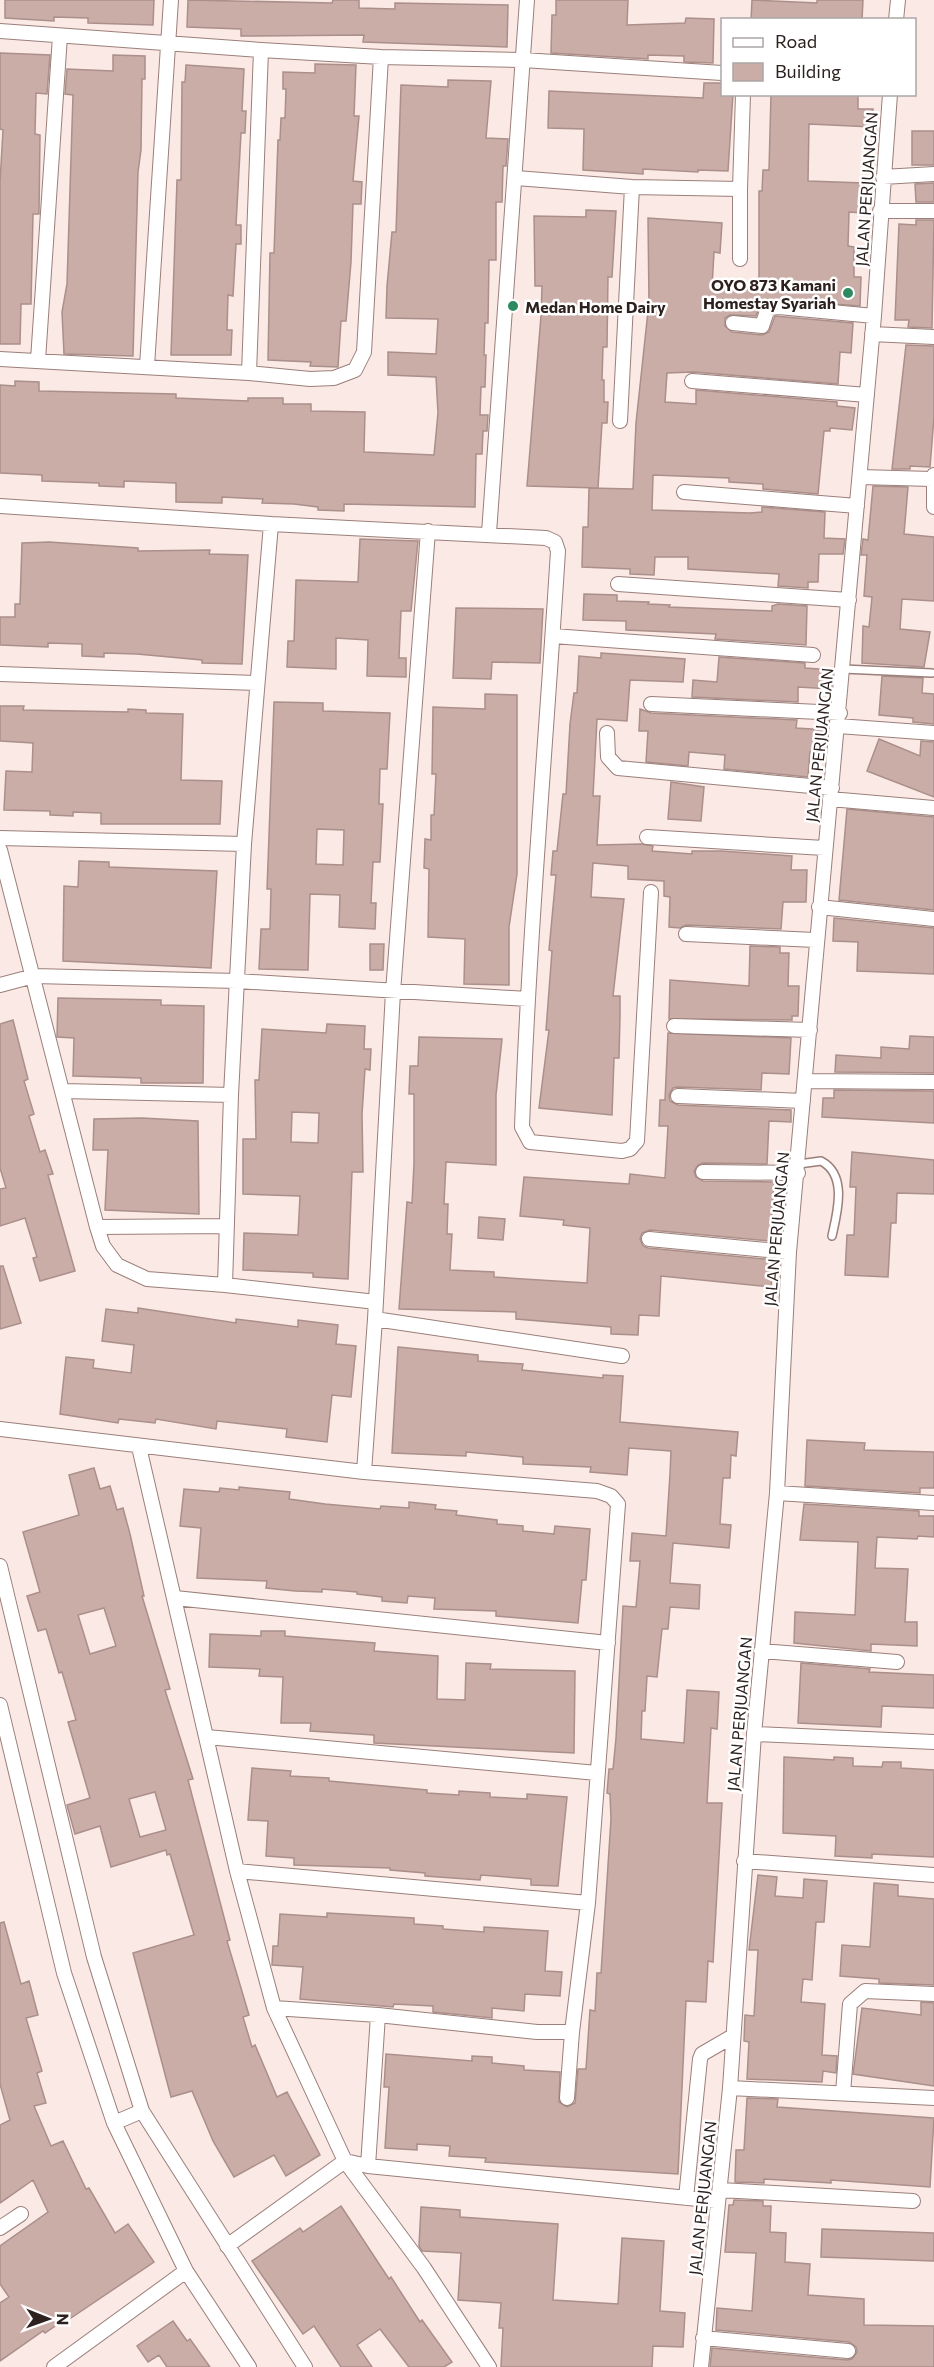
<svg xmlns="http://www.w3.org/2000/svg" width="934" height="2367" font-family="Commissioner,sans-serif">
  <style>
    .building { fill: #caada7; stroke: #ab8f8a; stroke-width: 1.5; fill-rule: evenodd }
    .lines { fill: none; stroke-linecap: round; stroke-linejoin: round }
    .service-casing { stroke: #9a7f7a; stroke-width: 10 }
    .minor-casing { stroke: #9a7f7a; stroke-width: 16 }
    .service { stroke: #fff; stroke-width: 7 }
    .minor { stroke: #fff; stroke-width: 14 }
    .poi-dot { fill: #2e8a61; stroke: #fff; stroke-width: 2 }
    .labels { text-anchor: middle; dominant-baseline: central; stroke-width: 5; stroke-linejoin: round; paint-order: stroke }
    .street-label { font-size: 16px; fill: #2c211f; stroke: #fff }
    .poi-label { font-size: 16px; font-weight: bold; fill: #2c211f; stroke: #fff; text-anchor: end }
  </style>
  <rect width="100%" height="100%" fill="#fbe9e5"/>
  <path class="building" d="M5,0H154L153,25L88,23V18L54,17V21L5,18Z
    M188,0L332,3L333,0H359V8L395,9V3L508,5L507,47L363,42L364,35L241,36V29L187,27Z
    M556,0H628L627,25L685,23L686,18L714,19L713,63L684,62V56L648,55V59L551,53L552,15H556Z
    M752,0L817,3V0H863L862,20H751Z
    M0,53L50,55L47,94L36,93L35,134L40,135L39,214H33L31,304H21L20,344H0V182L3,130L0,129Z
    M113,55L145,56V79H142L141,150L138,172L133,356L64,354L62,312L67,284L73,95L65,94L67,69L113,71Z
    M315,64L356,65L354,116H359L353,181L362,182L361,204H353L351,262L346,321H341L338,367L310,366L311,362L268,360L270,253H274L278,140H280L281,118H285L286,89H283V72L315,73Z
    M186,65L244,69L242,111H246L245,133H241L236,225H241V244H236L233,296L228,295L227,330H232L231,355H171L177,180H181L182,82H185Z
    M448,80L491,81L486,138L508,139L506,166H503L502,202H496V260H489L488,323H485L484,355H486L485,387H481L480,415H488L487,431H483L482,454H476L475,507L344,504V511L318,510V507L294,504L262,503L263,499L222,497V503L176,502V483L124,481V487L99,486V483L42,481V475L0,473V385L15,386V381L39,382V391L176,394V398L248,401V398H283V404H311V411L365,412L364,452L434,455L438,413L436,377L388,375V352L436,354L438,319L386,318L387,286L392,232H396L401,85L448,87Z
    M704,83H723V94H733L728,171L698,170V172L643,169V174L583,170L584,129L548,128L549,91L703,98Z
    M771,94H858V109H873L872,127L809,124L808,181L864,183L863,213L849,212L848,246L854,247V277H861L860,306L767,299L760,305L756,316L730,315L725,318V326L732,332L762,335L769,332L775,316L853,323L851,353L840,352L838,384L693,372L667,373L665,402L696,404V390L837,402V406L855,408L852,430L830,428V431H824L818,494L763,489V484L729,482V478L653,475L652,510L750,513L762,512V507L825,512L824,538L845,539L843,554H819L818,582H808V588L778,586L779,574L688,569V557H655L654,575L630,574V569L582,567L583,527H588L589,488L633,489L636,423L649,302L648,218L722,223L720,253L714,252L712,287L759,289V191H762L763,170H769Z
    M912,131H934V165H912Z
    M934,183V202H916L915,184Z
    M586,210L616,211L612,277H608L607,347H603L602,380H604V402H608L607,423H602L598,488L527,486L541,316L542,286H535L534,216L586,217Z
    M916,220H934L932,328L908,327L909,320H895L899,224L916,225Z
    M906,345L934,346V417L930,467L910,466V469H892Z
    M873,486L908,487L904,534L934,537V601L902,599L900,629L930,632L924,667L862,663L863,626L869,627L872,597L864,596L867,555H861L863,539L868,540Z
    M360,539L418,541L411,611H401L399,658H406V677L367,676L368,640L336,638V669L287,667L288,641H294L296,580L358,582Z
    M49,542L138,548V551L210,550L209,554L248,555L242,664L202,663V660L137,654L104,653V657L82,656V644L48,643V647L0,645V617H15V604H20L22,543Z
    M584,594L617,595V601L649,602L648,604L670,605L669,607L772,611V606L778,604L807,606L806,645L715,639L716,634L626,630V621L583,620Z
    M456,608L543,609L540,663L492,662L491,679L453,678Z
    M601,653L685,659L683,682L630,680L627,721L597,719L593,796H600L597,845L642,844L653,846L652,851L692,854V851H722L792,856L791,870H807L806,902H783L781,929L686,925L680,928L669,927L670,897L664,896V881L628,879V866L593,863L591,897L624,899L613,996H620V1016L619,1058H614L612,1115L539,1108L549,1030H546L552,951L549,950L556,875H551L553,851H557L563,794H566L570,724L574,693H577L579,656L601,658Z
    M719,657L805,663V668L833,670L831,689L798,687V702L692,697L693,680L717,682Z
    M882,676L923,678L922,693L934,694V724L913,722V718L879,715Z
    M485,694L517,695V874L509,927V985L464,984L465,939L428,937L429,869L424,868L425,839L431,840V815H434L436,774H432L433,707L485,709Z
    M274,702L323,703V711L390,713L387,769H380L379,804H383L380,862H373L371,903H376L375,929L339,927L340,895L310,894L308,970L259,969L261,929H270L271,889H267ZM317,829L344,830L343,865L316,864Z
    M0,706H24L23,710L128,712V709L146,710V713L183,714L181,780L222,781L220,824H101V813L73,812V816L50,815V811L4,810L6,771L32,772L33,743L0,741Z
    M640,709L651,713L797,720L796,728L827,730L825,753L810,752L808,777L724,769L725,755L689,752L688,766L646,762L648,731H639Z
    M879,739L920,756L921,741L934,742V797L867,771Z
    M671,782L704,787L701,821L668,819Z
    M847,809L934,817V910L839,900Z
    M79,861L109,862V867L217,871L211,968L63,961L64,886L78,887Z
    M834,918L934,928V974L857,971L858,942L833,941Z
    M370,944H384L383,970H370Z
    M750,946L780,947V953H789L788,986H799L798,1016H792V1020L669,1019L670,980L749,986Z
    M58,998L161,1000V1005L204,1006L203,1083H141V1078L73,1076L74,1038L57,1037Z
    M13,1020L28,1079L24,1081L34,1114L29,1116L40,1152L45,1150L53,1174L48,1175L75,1271L40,1281L33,1258L37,1257L25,1218L0,1226V1189L6,1188L0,1168V1024Z
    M327,1024L365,1026L364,1049H371L370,1070L365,1069L362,1114L363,1172H352L348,1279L313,1277V1273L243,1270L244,1233L298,1235L300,1196L243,1194V1139H256L255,1080H259L262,1029L326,1033ZM292,1112L319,1113L318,1143L291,1142Z
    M668,1033L791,1038L789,1074L762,1073L761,1090L678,1087L673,1088L669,1095L670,1101L678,1105L791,1110V1122L769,1121L767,1164L703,1163L698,1165L694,1171L696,1177L703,1181L774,1182L770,1241L650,1230L642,1233L640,1239L643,1246L648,1248L774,1260L771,1287L661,1276L659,1316L639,1315L638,1335L611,1334V1327L516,1319V1312L399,1309L407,1202L412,1203L414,1164V1094H409L410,1066H418L419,1037L502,1039L496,1095V1165L446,1162L444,1204H448L447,1234H452L450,1270L494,1272V1277L587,1283L590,1228L563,1225L564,1220L520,1216L524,1177L629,1184L630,1174L665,1178L668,1126H659L660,1100H665Z
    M910,1036L934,1037V1073L835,1072L836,1055L881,1058V1047L909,1049Z
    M834,1090L934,1091V1123L822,1117L823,1098H834Z
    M142,1118L198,1121L199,1214L105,1210L108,1150H93L94,1119Z
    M852,1152L934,1160V1194L897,1193L896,1223H891L888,1277L845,1275L847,1235H854L856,1187H850Z
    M479,1217L505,1219L503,1240L478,1238Z
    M0,1266H3L21,1323L0,1329Z
    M138,1308L236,1323V1319L298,1327V1320L338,1325L336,1344L356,1346L351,1397L332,1395L327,1442L286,1437L287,1429L217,1421L216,1429L156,1419L155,1423L119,1419L118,1423L60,1414L66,1357L94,1360L93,1368L131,1373L134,1345L102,1341L106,1309L138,1313Z
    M398,1347L478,1355V1361L523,1364L522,1370L603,1378V1375L623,1376L620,1422L738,1432L736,1456L731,1455L730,1478H723L720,1524L731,1525L729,1548L673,1543L670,1583L700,1585L699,1609L670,1607L668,1629H662L657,1677L647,1676L645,1711H642L641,1739L684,1743L687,1690L719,1692L717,1729L711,1728L707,1803H722L713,1962L708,1961L706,2002L686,2001L678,2174L485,2162L486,2158L449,2156L450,2146L417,2144V2150L385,2148L389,2087H384L386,2054L472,2061V2056L492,2057V2063L524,2066V2070L560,2072L559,2102L567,2107L575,2103L578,2069H586L590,2010L595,2011L597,1973H601L611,1819L610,1794L607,1793L609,1769H613L616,1738L623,1606L636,1607L640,1561H630L632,1533L666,1536L670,1474L671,1451L629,1448L627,1475L590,1472L591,1467L523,1464V1457L466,1452V1456L392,1453Z
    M807,1440L865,1443L864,1450L934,1452V1488H920V1493L805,1486Z
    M94,1468L100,1489L110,1486L117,1510L123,1508L130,1534L144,1596H142L170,1689L165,1690L193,1779L188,1780L230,1940L227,1941L249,2015L243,2017L252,2047L255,2045L277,2097L287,2092L320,2155L286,2176L274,2155L234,2177L213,2141L192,2091L171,2097L133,1953L194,1935L170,1854L167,1855L166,1850L111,1867L100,1826L75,1834L68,1809L67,1805L90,1798L68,1722L76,1720L62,1672L59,1673L46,1629L38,1631L27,1596L40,1592L23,1532L79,1515L69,1475ZM104,1608L116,1646L90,1654L78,1615ZM155,1792L166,1830L140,1837L129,1799Z
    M239,1487L290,1492L289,1499L325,1504L380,1509L381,1506L409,1508V1502L436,1505L435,1509L457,1511L456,1515L497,1520V1524L523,1526V1531L554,1534L555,1526L590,1529L586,1580H582L578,1623L496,1616V1611L434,1609L435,1598L408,1596L407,1603L382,1601V1597L357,1594V1592L322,1589V1592L295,1591L266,1588L267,1581L197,1578L201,1528L180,1526L184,1489L219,1492L220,1488L239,1490Z
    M804,1504L919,1511V1516H934V1537L918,1536L917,1539L877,1537L875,1568L908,1569L905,1622H917V1646L871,1644V1651L794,1643L795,1612L855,1615L858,1542L800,1540Z
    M261,1631H285V1636L375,1643L374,1651L438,1656L437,1699L465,1700L466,1663L491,1664L490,1669L575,1671L574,1753L374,1743V1735L310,1731L311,1723H281L283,1677L259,1676L260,1669L209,1667L210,1634L261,1636Z
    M801,1663L870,1669L869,1672L934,1675V1708L882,1706L881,1727L798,1723Z
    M784,1757L834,1760V1757L853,1758V1766L882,1767L883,1762H901V1768L934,1770V1857L872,1854V1858L835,1856L836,1836L783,1833Z
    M252,1768L291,1771L290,1776L329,1778V1781L427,1790V1793L459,1795V1791L490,1793V1797L527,1799V1794L567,1797L558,1886L531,1885V1879L481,1875L480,1880L425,1876V1873L390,1870V1868L294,1865V1858L266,1856L268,1821L248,1820Z
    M758,1875L777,1877L775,1896L803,1898L804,1879L827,1881L824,1922H816L812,1980L803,1979L801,2002L825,2004L822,2055L837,2056L836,2073L823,2071L822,2082L747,2079L749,2042L744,2041L745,2015L754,2016L758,1950H749Z
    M874,1883L898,1885V1896L934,1899V1985L879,1983V1979L840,1976L842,1945L870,1947Z
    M327,1913L414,1918V1924L443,1926V1929L484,1932V1927L548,1931L545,1971L562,1972L560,1996L525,1994L524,2011L492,2008V2018L433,2012V2006L394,2004L393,2007L300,1999L303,1967L272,1965L273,1946H278L280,1914L327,1917Z
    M4,1922L21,1984L29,1981L38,2015L26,2018L42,2071L37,2073L46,2103L34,2106L51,2146L63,2141L86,2189L89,2188L115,2233L128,2224L154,2262L71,2318L70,2316L45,2333L43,2331L0,2361V2303L9,2297L0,2284V2246L48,2212L33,2180L0,2203V2125L10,2120L0,2084V1923Z
    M921,2002L934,2003V2086L853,2074L862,2008L921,2015Z
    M747,2098L778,2099L777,2107L934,2118L930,2187L831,2180V2183L764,2179V2183L735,2182L736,2150H744Z
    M734,2200L763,2201V2206H771L770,2232L786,2233L785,2262L810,2264L808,2295L864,2299V2325L934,2326V2367H710L712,2348L847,2360L852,2359L857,2352L856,2347L849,2342L716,2330L717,2308L752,2311L756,2253L725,2252L729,2205H733Z
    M341,2206L389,2279L391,2277L420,2322L422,2320L452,2362L444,2367H409L380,2329L357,2345L372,2367H341L314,2326L303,2334L252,2261L300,2228L303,2232Z
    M421,2207L460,2210V2217L558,2224L553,2300L618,2304L622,2238L664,2241L660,2311L685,2313L683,2347L653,2346L652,2367H501L503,2328H499L501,2303L458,2300L461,2253L422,2251L419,2246Z
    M822,2229L934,2233V2261L821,2257Z
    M173,2321L187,2341L190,2339L210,2367H167L159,2355L148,2362L137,2346Z"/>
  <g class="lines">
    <defs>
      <path id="service" d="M843,669L932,673
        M799,1164L821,1161C848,1175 837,1213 832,1236"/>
      <path id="minor" d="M896,20L898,0
        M0,31L261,50L381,57L523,60L722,73
        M883,177L934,174
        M516,178L632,187L740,189
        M880,211H934
        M740,259V189L743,94
        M733,323L762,326L768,308L779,307L874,316
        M872,334L934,337
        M0,359L249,373L310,379L334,378L355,370L364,352L381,57
        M38,360L60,36
        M147,366L171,0
        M249,373L261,50
        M692,381L867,395
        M620,421L632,187
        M934,475V507
        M860,477L932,479
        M684,492L857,506
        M0,506L271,524L546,538L555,542L558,551C546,743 529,935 522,1127L530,1142L622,1151L630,1149L637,1141L651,892
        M489,533L527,0
        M618,584L849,600
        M553,636L813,655
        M0,674L256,683
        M651,704L840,713
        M838,726L934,733
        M607,733L608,757L618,768L832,788
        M830,799L934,808
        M647,837L824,848
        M0,838L244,844
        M0,850L97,1227L103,1246L117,1265L147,1279L225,1285L376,1302
        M819,907L934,919
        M686,934L815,940
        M0,985L34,976L237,981L527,999
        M674,1026L810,1030
        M805,1081L934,1082
        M64,1091L231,1095L225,1285
        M231,1095L244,844L271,524
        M678,1096L803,1101
        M703,1172L798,1173
        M97,1227L227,1226
        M649,1239L789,1252
        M375,1319L622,1356
        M0,1429L364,1472L597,1491L611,1496L618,1504L588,1903L572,2032H537L378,2015L274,2008
        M139,1447L237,1871L274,2008L345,2161L424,2268L489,2367
        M364,1472L375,1319L393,992L428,531
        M777,1493L934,1503
        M0,1566L94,1957L142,2111L305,2367
        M175,1598L608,1643
        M761,1651L897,1662
        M0,1705L64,1973L114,2123L186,2271L249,2367
        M754,1734L934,1742
        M207,1737L597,1773
        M744,1861L934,1875
        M237,1871L588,1903
        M730,2088L934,2098
        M843,2093L850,2004L865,1991L934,1994
        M567,2098L572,2032
        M114,2123L142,2111
        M368,2166L378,2015
        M721,2190L913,2201
        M686,2198L700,2059L702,2054L733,2036
        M0,2228L21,2214
        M227,2246L345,2161L368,2166L718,2201
        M703,2338L848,2351
        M54,2367L186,2271
        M701,2367L730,2088L754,1734L777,1493L789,1252L874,316L890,94"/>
    </defs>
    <use href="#service" class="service-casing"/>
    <use href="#minor" class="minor-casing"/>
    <use href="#service" class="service"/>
    <use href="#minor" class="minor"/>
  </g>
  <g class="poi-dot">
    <circle cx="848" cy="293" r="6"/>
    <circle cx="513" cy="306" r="6"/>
  </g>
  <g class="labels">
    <g class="street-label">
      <text transform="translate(866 189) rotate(-86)">JALAN PERJUANGAN</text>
      <text transform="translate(819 745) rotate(-84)">JALAN PERJUANGAN</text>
      <text transform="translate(776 1229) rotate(-85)">JALAN PERJUANGAN</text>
      <text transform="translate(739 1714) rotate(-85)">JALAN PERJUANGAN</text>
      <text transform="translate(702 2198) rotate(-84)">JALAN PERJUANGAN</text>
    </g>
    <g class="poi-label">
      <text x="836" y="284">OYO 873 Kamani<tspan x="836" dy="18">Homestay Syariah</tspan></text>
      <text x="525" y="306" text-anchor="start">Medan Home Dairy</text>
    </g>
  </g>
  <rect x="721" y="18" width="195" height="78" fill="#ffffff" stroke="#aba6a5" stroke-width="1.5"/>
  <rect x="733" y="38" width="30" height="9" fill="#ffffff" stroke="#aba6a5" stroke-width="1.5"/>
  <text x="775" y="48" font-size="18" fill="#2c211f">Road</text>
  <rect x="733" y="63" width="30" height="18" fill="#caada7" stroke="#aba6a5" stroke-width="1.5"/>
  <text x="775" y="78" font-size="18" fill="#2c211f">Building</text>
  <g transform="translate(48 2319) rotate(91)" stroke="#ffffff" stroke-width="4.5" paint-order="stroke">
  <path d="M0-4.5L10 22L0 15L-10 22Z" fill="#2c211f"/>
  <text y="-9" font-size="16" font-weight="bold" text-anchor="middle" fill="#2c211f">N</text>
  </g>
</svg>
